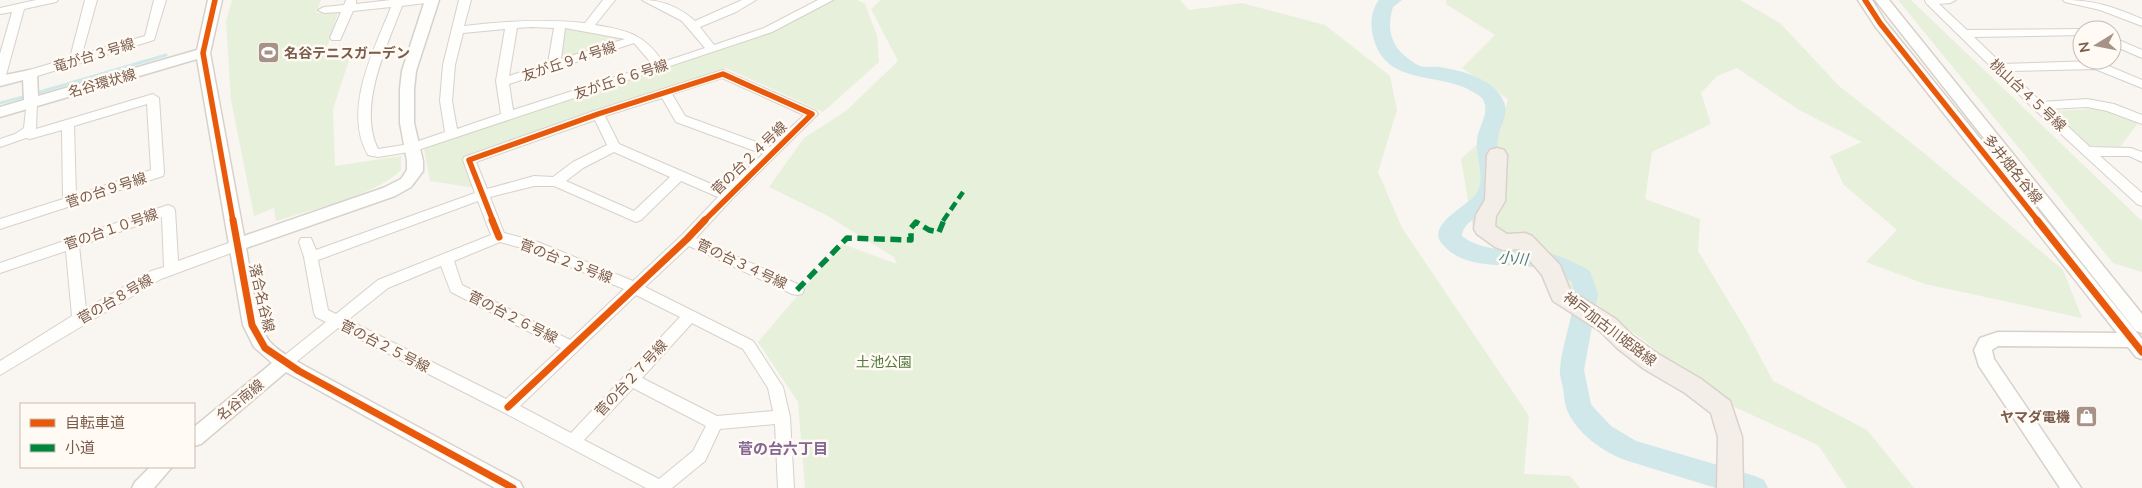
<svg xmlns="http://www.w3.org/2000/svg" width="2142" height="488" font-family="Mulish,'Noto Sans JP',sans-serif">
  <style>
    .green { fill: #e7f0db }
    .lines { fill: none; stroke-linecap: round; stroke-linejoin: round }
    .stream { stroke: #d0e8ea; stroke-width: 3 }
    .river { fill: #d0e8ea; fill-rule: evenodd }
    .minor-casing { stroke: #d7d1cb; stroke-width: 2 }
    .tertiary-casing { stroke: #d7d1cb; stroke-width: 3 }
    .primary-casing { stroke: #dad1cc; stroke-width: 3 }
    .minor { fill: #fefefd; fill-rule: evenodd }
    .tertiary { fill: #fefefd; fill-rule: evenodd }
    .primary { fill: #f3eee8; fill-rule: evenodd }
    .quiet-far1 { stroke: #00873e; stroke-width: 4.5; stroke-dasharray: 9 4.5; stroke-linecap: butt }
    .quiet { stroke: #00873e; stroke-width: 5.5; stroke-dasharray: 11 5.5; stroke-linecap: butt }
    .cycleway-far1-casing { stroke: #fffaf3; stroke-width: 8 }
    .cycleway-casing { stroke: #fffaf3; stroke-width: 10 }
    .cycleway-far1 { stroke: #e8590c; stroke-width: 5.5 }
    .cycleway { stroke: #e8590c; stroke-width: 7 }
    .labels { text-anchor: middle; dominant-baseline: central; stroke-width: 5; stroke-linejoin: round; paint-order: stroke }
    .poi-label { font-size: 14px; font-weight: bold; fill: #7a5c4d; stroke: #fffaf3; text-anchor: start }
    .street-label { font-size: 14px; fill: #7a5c4d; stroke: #fffaf3 }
    .park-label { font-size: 14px; fill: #537a41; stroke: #fffaf3 }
    .water-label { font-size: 15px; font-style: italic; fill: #437c86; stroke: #fffaf3 }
    .neighbourhood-label { font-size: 15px; font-weight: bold; fill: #846695; stroke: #fffaf3 }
  </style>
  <rect width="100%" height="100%" fill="#f9f5f0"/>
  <path class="green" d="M232,0H321L316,13L335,12L338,13L324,56L351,54L333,109L335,166L401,156V170C378,194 310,210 276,221L274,208L254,216L231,100L226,21Z
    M827,0H857L865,4L877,36L879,62L823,112L726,68L463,159L475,188L430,181L424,148L767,33Z
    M881,0H1180L1189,10L1242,3L1325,25L1390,76L1397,110L1378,172L1402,228L1529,416L1524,474L1570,476L1580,488H805L798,402L758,342L842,244L897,264L894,257L826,215L769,187L804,138L846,111L898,61L871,9Z
    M1446,0H1740L1780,23L1839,86L1924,153L2063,270L2082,318L1925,284L1866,262L1897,230L1844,185L1830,156L1862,142L1799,110L1737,68L1717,76L1701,93L1711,124L1652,152L1645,199L1700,219L1698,251L1746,330L1773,381L1867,430L1914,488H1847L1818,445L1715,398L1644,340L1538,267L1473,229L1461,159L1502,122L1508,99L1462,68L1495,35L1446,4Z
    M1898,0H1911L2142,221V272L2113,263Z
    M566,27L603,34L622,40L561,59Z
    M2093,109L2116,113L2138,123L2120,147L2090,146L2053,111Z"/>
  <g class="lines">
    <path class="stream" d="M33,94L166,55
      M0,103L27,96"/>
    <path class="river" d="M1379,0H1402L1393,7C1386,29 1391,47 1410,60C1413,62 1417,65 1420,66C1426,68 1433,66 1439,67C1462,70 1498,80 1505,105C1508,117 1499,127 1498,138C1494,162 1509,177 1494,201C1486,215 1463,220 1462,236C1485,254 1516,248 1544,252C1560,255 1576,263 1590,271L1598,294L1584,370L1591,404L1595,409L1611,426L1636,441L1755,476L1764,480L1768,488H1716L1628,461C1604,453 1574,432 1566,407C1564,401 1564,394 1563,388C1562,382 1559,375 1560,369C1562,339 1578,311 1572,282C1564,277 1556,272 1548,270C1514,260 1469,274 1443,245C1424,225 1468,206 1476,194C1486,180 1476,158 1477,142C1477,127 1492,112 1482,98C1478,94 1471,91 1466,88C1432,73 1384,84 1373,36C1370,24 1371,10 1379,0Z"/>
    <defs>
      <path id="minor" d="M36,0H58L56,2L24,9L6,75L0,79V54L12,12L0,14V8Z
        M85,0H97L82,54L145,36L154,0H166L154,40L34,77H26L24,74L26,71L70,58Z
        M346,0H356V4L391,0H431L425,3L402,6C387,46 357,107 378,149L410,144L445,132L440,101L443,65L459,0H471L464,26C505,21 544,19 585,23L603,0H615L595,25C627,30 644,34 663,62L705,48L682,21L642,0C663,0 679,7 695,21L742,0H756L736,12L700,27L714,45L764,28L818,0H833L772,32L415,151L378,157L368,155C342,110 374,50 391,7L353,11L340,40H332L330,38L341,12L324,13L318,10L324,7L344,5ZM531,27L554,28L548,63L509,76L517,28ZM565,28L625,39L561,59ZM505,29L496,81L501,114L457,129L452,101L455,65L463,33ZM634,43L653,65L513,110L509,84Z
        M1925,0H1956L1950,3L1939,4L1967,30L2082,29L2086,30H2082V35L1974,37L2002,64L2097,61L2142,80V88L2095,69L2009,71L2041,102L2087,99L2114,104L2142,115V124L2107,111L2087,107L2049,109L2090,147L2131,148L2142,152V162L2129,156H2100L2142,193V206L2137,204L2034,109L1926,3Z
        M2063,0C2094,0 2114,7 2142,19V26L2100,10L2065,2Z
        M2112,37L2142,50V58L2112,45Z
        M723,70L816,111L818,114L732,199L696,238L802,286L804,290L802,294L797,295L792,294L689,246L645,287L753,341L783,387L790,417L794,488H778L775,424L720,429L705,461L672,488H646L503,412L338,328L290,367L285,369L280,367L277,363L280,359L326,322L316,317L314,313L304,257L299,242L301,238H311L316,250L475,193L463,160L464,157L594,111ZM722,78L804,115L770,147L685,116L672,94ZM662,98L676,122L763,154L725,190L619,144L605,116ZM595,120L607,145L573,162L553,177L534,176L487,189L476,162ZM614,152L670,177L634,211L566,181L583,168ZM681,181L718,197L682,235L633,281L538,242L504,233L490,197L534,186H554L636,222L641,220ZM478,201L491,235L378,280L336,314L328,310L318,260ZM500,242L529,250L624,289L570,340L462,285L454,261ZM441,266L451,292L561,348L506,399L348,320L388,288ZM636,295L680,317L571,433L520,406ZM692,323L743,349L768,388L773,411L717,416L642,378ZM633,388L706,426L693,451L659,479L584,440Z
        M153,94L159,98L164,173L163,176L0,229V219L63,199L62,130L30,139L26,138L0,147V139L15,134L24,128L27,100H35L37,103L36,129ZM147,104L151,170L76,195L74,126Z
        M168,205L173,207L175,210L178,261L237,240L242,241L244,245L242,249L161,279L0,375V361L72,316L66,251L0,273V263ZM162,217L164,267L151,271L86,309L79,246Z"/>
      <path id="tertiary" d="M208,0H222L210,53L244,236L383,188L401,179L407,170V161L400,123V89L402,71L425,0H439L416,71L414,89V123L423,161V171L411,187L395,196L246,248C251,272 255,324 270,342C279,352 293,359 305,366L520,482L523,488H495L286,372L201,444L194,446V427L272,363L254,347L243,325L197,59L0,117V107L24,100L23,80L0,86V76L30,70L35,71L37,74L38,96L197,50Z
        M1858,0H1872L1885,21L2142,339V359L2136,357L2128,347L1998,346L1992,350L1994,359L2081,488H2060L1979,366L1974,350L1980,338L1998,332L2117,333L1875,26Z
        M1875,0H1889L2142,314V333L2136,331Z
        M150,467H172L154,488H132L135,482Z"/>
      <path id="primary" d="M1497,148L1504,150L1507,155L1505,201L1496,216L1495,226L1507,234L1525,233L1532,236L1560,265L1570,290L1616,319L1633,336L1660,355L1701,379L1730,401L1742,437L1743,488H1717L1718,437L1711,413L1685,393L1644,369L1617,348L1600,331L1553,301L1542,275L1520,249L1503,250L1495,247L1477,234L1474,229L1476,215L1485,200L1487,155L1490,150Z"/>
    </defs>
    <use href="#minor" class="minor-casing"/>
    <use href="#tertiary" class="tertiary-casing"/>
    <use href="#primary" class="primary-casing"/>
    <use href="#minor" class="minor"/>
    <use href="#tertiary" class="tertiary"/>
    <use href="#primary" class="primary"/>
    <path class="quiet-far1" d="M943,221L963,192"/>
    <path class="quiet" d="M797,290L847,238L911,240V228L916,222L929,230L939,232L944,220"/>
    <defs>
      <path id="cycleway-far1" d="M215,0L203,53L233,221
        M1865,0L1880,23L2038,221
        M493,221L469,160L598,114L723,74L812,114L704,221"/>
      <path id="cycleway" d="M233,220L252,325L265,348L299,371L513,488
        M492,220L499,237
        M2037,220L2142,352
        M508,407L687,239L705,220"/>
    </defs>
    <use href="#cycleway-far1" class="cycleway-far1-casing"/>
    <use href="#cycleway" class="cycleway-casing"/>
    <use href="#cycleway-far1" class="cycleway-far1"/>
    <use href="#cycleway" class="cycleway"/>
  </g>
  <defs>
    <symbol id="stadium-square" viewBox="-11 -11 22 22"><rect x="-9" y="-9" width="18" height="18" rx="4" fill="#a69286" stroke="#fffaf3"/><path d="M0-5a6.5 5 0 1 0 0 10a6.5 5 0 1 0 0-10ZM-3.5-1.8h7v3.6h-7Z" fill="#fff"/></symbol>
    <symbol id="shop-square" viewBox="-11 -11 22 22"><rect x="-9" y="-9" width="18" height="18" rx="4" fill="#a69286" stroke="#fffaf3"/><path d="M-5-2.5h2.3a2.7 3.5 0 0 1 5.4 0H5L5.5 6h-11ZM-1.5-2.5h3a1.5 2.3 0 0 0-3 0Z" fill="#fff"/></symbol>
  </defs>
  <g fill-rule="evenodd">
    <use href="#stadium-square" x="256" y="40" width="25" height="25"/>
    <use href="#shop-square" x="2074" y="404" width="25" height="25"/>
  </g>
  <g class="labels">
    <g class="poi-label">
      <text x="284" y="53">名谷テニスガーデン</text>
      <text x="2070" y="417" text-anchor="end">ヤマダ電機</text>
    </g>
    <g class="street-label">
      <text transform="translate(94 55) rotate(-17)">竜が台３号線</text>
      <text transform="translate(569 61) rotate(-18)">友が丘９４号線</text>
      <text transform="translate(621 79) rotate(-18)">友が丘６６号線</text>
      <text transform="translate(102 83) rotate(-16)">名谷環状線</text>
      <text transform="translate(2028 95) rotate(43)">桃山台４５号線</text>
      <text transform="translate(749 158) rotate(-44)">菅の台２４号線</text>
      <text transform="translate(2013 169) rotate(51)">多井畑名谷線</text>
      <text transform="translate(106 190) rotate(-18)">菅の台９号線</text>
      <text transform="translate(111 229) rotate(-19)">菅の台１０号線</text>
      <text transform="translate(566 261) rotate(21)">菅の台２３号線</text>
      <text transform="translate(742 264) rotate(25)">菅の台３４号線</text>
      <text transform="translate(262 298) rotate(77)">落合名谷線</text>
      <text transform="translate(115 299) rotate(-30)">菅の台８号線</text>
      <text transform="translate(513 317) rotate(27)">菅の台２６号線</text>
      <text transform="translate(1610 329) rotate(37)">神戸加古川姫路線</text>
      <text transform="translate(385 346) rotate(27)">菅の台２５号線</text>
      <text transform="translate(631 378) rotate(-47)">菅の台２７号線</text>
      <text transform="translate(240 400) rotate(-39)">名谷南線</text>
    </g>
    <g class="park-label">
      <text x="884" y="362">土池公園</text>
    </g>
    <g class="water-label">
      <text transform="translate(1513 258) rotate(5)">小川</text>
    </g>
    <g class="neighbourhood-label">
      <text x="783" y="448">菅の台六丁目</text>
    </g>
  </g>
  <rect x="20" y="403" width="175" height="65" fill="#fffaf3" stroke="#cabbb1"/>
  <rect x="30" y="419" width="25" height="8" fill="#e8590c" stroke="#cabbb1"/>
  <text x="65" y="428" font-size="15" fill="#7a5c4d">自転車道</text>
  <rect x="30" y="444" width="25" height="8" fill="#00873e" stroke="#cabbb1"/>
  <text x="65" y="453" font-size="15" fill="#7a5c4d">小道</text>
  <g transform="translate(2097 45) rotate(260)"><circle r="24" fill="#fffaf3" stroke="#cabbb1"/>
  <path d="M0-4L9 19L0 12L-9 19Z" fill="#a69286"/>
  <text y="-8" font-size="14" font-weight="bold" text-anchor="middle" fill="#7a5c4d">N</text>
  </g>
</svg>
